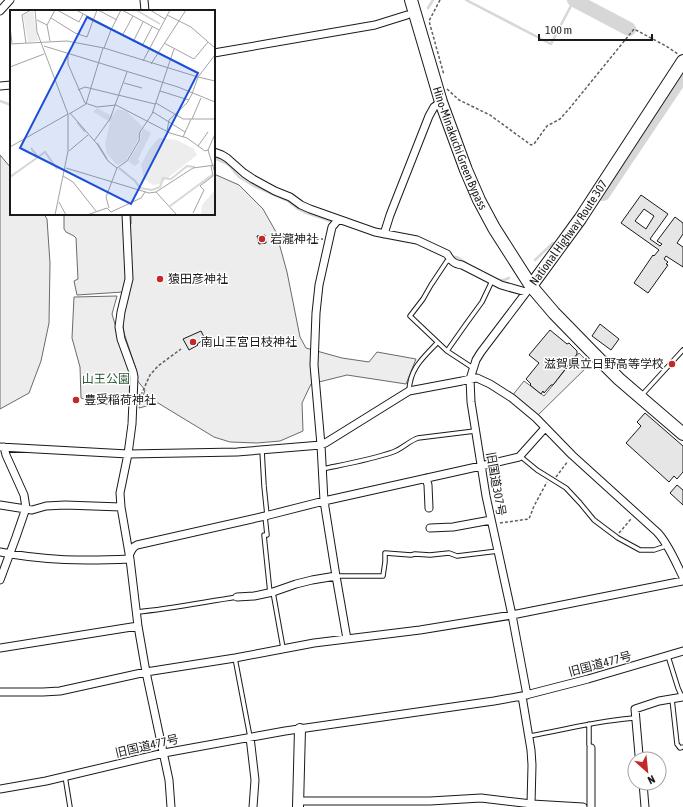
<svg xmlns="http://www.w3.org/2000/svg" width="683" height="807" font-family="'Asap Condensed','Noto Sans JP',sans-serif">
  <style>
    .built { fill: #ededed; stroke: #6a6a6a }
    .lines { fill: none; stroke-linecap: round; stroke-linejoin: round }
    .stream { stroke: #d7d7d7; stroke-width: 2.5 }
    .river { stroke: #d7d7d7; stroke-width: 14 }
    .building { fill: #e6e6e6; stroke: #1a1a1a; fill-rule: evenodd }
    .lane-casing { stroke: #1a1a1a; stroke-width: 5.5 }
    .street-casing { stroke: #1a1a1a; stroke-width: 9 }
    .secondary-casing { stroke: #1a1a1a; stroke-width: 12 }
    .highway-casing { stroke: #1a1a1a; stroke-width: 14 }
    .path { stroke: #5f5f5f; stroke-width: 1.5; stroke-dasharray: 3 2; stroke-linecap: butt }
    .lane { stroke: #fff; stroke-width: 3.5 }
    .street { stroke: #fff; stroke-width: 7 }
    .secondary { stroke: #fff; stroke-width: 10 }
    .highway { stroke: #fff; stroke-width: 12 }
    .poi-dot { fill: #c62828; stroke: #fff; stroke-width: 1.5 }
    .labels { text-anchor: middle; dominant-baseline: central; stroke-width: 3; stroke-linejoin: round; paint-order: stroke }
    .street-label { font-size: 12px; fill: #1a1a1a; stroke: #fff }
    .poi-label { font-size: 12px; fill: #1a1a1a; stroke: #fff; text-anchor: start }
    .park-label { font-size: 12px; fill: #2b5a34; stroke: #fff }
    .inset-river { fill: none; stroke: #d7d7d7; stroke-width: 2 }
    .inset-road { fill: none; stroke: #a3a3a3; stroke-width: 1 }
    .view { fill: #1d4ed8; fill-opacity: 0.15; stroke: #1d4ed8; stroke-width: 2 }
    .inset-edge { fill: none; stroke: #1a1a1a; stroke-width: 2 }
  </style>
  <rect width="100%" height="100%" fill="#fff"/>
  <path class="built" d="M0,155L11,168V214H44L47,219L50,263L49,323L41,361L29,393L0,409Z
    M214,174L239,185L263,209L276,232L287,272L300,337L306,348L342,358L369,362L377,352L416,359L406,384L347,375L311,384L302,403L303,431L280,441L257,443L230,442L214,437L158,403L139,408L145,390L136,379V369L124,333L122,318L132,276L129,225L131,224V214H214Z
    M64,214H124L127,279L123,292L77,295L74,281L78,279L76,238L74,236L66,232L64,229Z
    M117,296L112,314L131,378L129,401L120,404H99L81,398L80,367L72,338L74,297Z
    M579,353L590,364L536,417L512,396L524,381L544,396Z"/>
  <g class="lines">
    <path class="stream" d="M466,0L551,44L574,0
      M428,8L433,0
      M0,101L11,105
      M214,158L228,164L239,177L254,186L288,201L298,209L304,212L330,221
      M382,237L409,242
      M451,257H457L466,263
      M535,260L553,243
      M497,280H504L509,278"/>
    <path class="river" d="M574,0L629,29
      M603,194L683,75"/>
  </g>
  <path class="building" d="M641,195L668,214L650,239L660,246L662,244L657,241L675,217L683,223V234L677,243L683,247V267L666,256L664,259L668,262L666,264L668,265L648,293L634,283L653,255L654,256L659,250L621,223ZM644,209L654,216L646,229L635,221Z
    M265,235L266,243L259,244L257,236Z
    M600,324L619,339L611,350L592,336Z
    M550,330L567,344L569,343L577,351V354L553,385H551L544,393L543,391L541,394L530,385L531,384L526,379L539,363L529,355Z
    M201,331L205,339L197,344L198,345L189,350L183,339Z
    M645,413L683,446V472L677,479L674,476L669,482L626,443L641,426L637,422Z
    M677,485L683,490V505L670,493Z"/>
  <g class="lines">
    <defs>
      <path id="lane" d="M450,261H447L431,285L423,299L410,316L447,351L473,368
        M447,351L466,324L482,302L492,281
        M409,391C410,368 423,358 437,343
        M641,396L683,350
        M262,450L264,486L267,515
        M520,456L537,470L566,488L580,503L594,520L618,538L640,550H654L666,546
        M322,469C346,464 370,460 393,452C402,449 409,441 418,438L475,431
        M265,516L267,535H264L270,593
        M336,576H383L385,562V553L411,555L415,554L430,555L449,553L457,556L498,551
        M273,592L283,648
        M137,612C170,609 204,602 237,597
        M668,656L678,688L682,697
        M235,658L250,737
        M672,699L677,744L680,748L683,747
        M589,724V745L591,748
        M529,736C565,730 599,720 635,718
        M65,776L70,807"/>
      <path id="street" d="M144,0L145,11
        M0,11L10,0
        M214,53L375,25L407,15
        M0,86L11,85
        M214,152L222,155L227,158L244,173L253,179L275,191L290,197L301,205L310,209L375,232L417,240L447,254C451,261 454,264 462,265L501,285L526,292
        M126,214L129,279L121,312L119,327L121,339L133,372L134,377L132,424L128,454L120,493L121,507L130,559L138,626L146,672L169,780L171,807
        M338,220L332,227L319,285L316,313L314,365L321,445L324,501L336,576L347,639
        M384,234L390,215L429,116L434,107L441,102
        M0,447L128,454L237,452L321,445L327,442L409,391L462,381L470,379L477,378L490,384L512,398L536,418L572,455L657,532C668,543 676,563 683,577
        M426,478L428,485L429,508
        M0,505L32,510L46,506L65,505L121,507
        M430,528L453,527L491,520
        M0,552C43,561 86,561 130,559
        M129,556C131,551 132,547 137,545L265,516L324,501L481,466L519,457L545,428
        M0,580L16,537L26,508L24,495L6,455L4,447
        M237,597L254,596L273,592L296,584L312,580L336,576
        M0,648L138,626
        M0,692H43L60,691L146,672L235,658L314,643L420,630L512,615L683,581
        M527,695L512,615L486,496L471,402L470,379L476,360L481,352L531,286
        M522,696L531,750L532,765L531,804
        M250,737L255,780L253,807
        M641,759L639,755L635,709L659,701L683,697
        M643,783L645,807
        M0,789L46,781L164,753L285,731L494,701L522,696L588,679L683,651
        M298,801H430L481,798L532,804L583,807
        M591,807V748"/>
      <path id="secondary" d="M298,807L300,729"/>
      <g id="highway">
        <path id="s1" d="M411,0L441,102L466,170L479,200L494,228L531,286L554,313L594,354L619,379L683,434"/>
        <path id="s2" d="M531,286L580,219L683,61"/>
      </g>
    </defs>
    <use href="#lane" class="lane-casing"/>
    <use href="#street" class="street-casing"/>
    <use href="#secondary" class="secondary-casing"/>
    <use href="#highway" class="highway-casing"/>
    <path class="path" d="M440,0L429,21L444,75
      M447,89L459,100L490,115L531,145L534,144L547,126L560,119L569,109L634,29L666,46L678,54
      M281,240L323,239
      M141,395L150,375L158,366L181,349
      M556,477L568,461
      M500,523L529,519L534,506L547,482
      M619,533L631,519"/>
    <use href="#lane" class="lane"/>
    <use href="#street" class="street"/>
    <use href="#secondary" class="secondary"/>
    <use href="#highway" class="highway"/>
  </g>
  <g class="poi-dot">
    <circle cx="262" cy="239" r="4"/>
    <circle cx="160" cy="279" r="4"/>
    <circle cx="193" cy="342" r="4"/>
    <circle cx="672" cy="364" r="4"/>
    <circle cx="76" cy="400" r="4"/>
  </g>
  <g class="labels">
    <g class="street-label">
      <text stroke="none"><textPath href="#s1" startOffset="156">Hino-Minakuchi Green Bypass</textPath></text>
      <text stroke="none"><textPath href="#s2" startOffset="65">National Highway Route 307</textPath></text>
      <text transform="translate(496 484) rotate(80)">旧国道307号</text>
      <text transform="translate(600 664) rotate(-15)">旧国道477号</text>
      <text transform="translate(147 746) rotate(-13)">旧国道477号</text>
    </g>
    <g class="poi-label">
      <text x="270" y="239">岩瀧神社</text>
      <text x="168" y="279">猿田彦神社</text>
      <text x="201" y="342">南山王宮日枝神社</text>
      <text x="664" y="364" text-anchor="end">滋賀県立日野高等学校</text>
      <text x="84" y="400">豊受稲荷神社</text>
    </g>
    <g class="park-label">
      <text x="106" y="379">山王公園</text>
    </g>
  </g>
  <g transform="translate(10 10)">
    <rect width="205" height="205" fill="#fff"/>
    <path d="M23,1L28,31L18,32L13,5ZM87,98L102,106L107,99L116,101L132,116L127,132L115,152L107,155L97,144L95,134L100,112L83,102ZM133,118L141,123L128,149L130,152L125,156L118,151L129,134ZM149,128L167,130L184,139L187,145L150,174L143,175L134,169L131,155L140,138ZM205,180V205H191L192,195Z" fill="#ededed"/>
    <path class="inset-river" d="M126,0L150,14M67,112L75,122M87,133L97,149M28,147L35,142L47,159M109,158L125,171L130,178L142,180L150,177L153,168L161,169L177,156L185,157M0,167L28,147L21,138M160,196L202,165"/>
    <path class="inset-road" d="M25,0L27,22L58,104V141L45,205M47,0L69,12L73,4M66,0L139,39M88,0L107,10M112,0L149,20M140,0L155,9M157,5L181,17L205,38M41,8L65,23L77,27L87,0M27,10L37,15L40,31M37,15L45,0M0,17L2,33M101,20L111,0M112,26L123,6M123,32L133,12M16,33L12,5L21,0M154,33L184,49L198,32M0,34L57,31L94,38L188,67L182,84M34,36L168,77L205,92M132,36L142,17M94,38L101,20M58,43V54L75,93L87,97L106,95L160,123L177,128L195,141L198,140M205,45L188,67L205,71M133,51L160,0M141,54L176,0M0,57L34,44M114,73L132,78M68,80L75,77L145,94M150,81L179,90M146,93L173,109H205M143,102L175,122M60,103L88,135L98,151L107,158M59,104L76,94L93,38M182,109L191,88M157,121L159,110L177,93L182,84M205,124L198,140L205,163M173,127L181,109M84,131L100,109L117,62M188,136L198,122M0,137L58,104M59,141L78,125M56,158L139,183L146,182L183,158L205,155M53,166L63,172L86,201M146,182L167,205M49,192L56,205M99,198L96,187L107,158L117,151L129,131L130,122L142,104L164,39M183,203L194,180L190,176L203,166L201,156M77,205L97,198L101,202L131,188L135,182"/>
    <path class="view" d="M77,7L188,63L121,194L10,138Z"/>
    <rect width="205" height="205" class="inset-edge"/>
  </g>
  <g transform="translate(647 771) rotate(153)"><circle r="19" fill="#ffffff" stroke="#a3a3a3"/>
  <path d="M0-3L7 15L0 10L-7 15Z" fill="#c62828"/>
  <text y="-6" font-size="11" font-weight="bold" text-anchor="middle" fill="#1a1a1a">N</text>
  </g>
  <path d="M539 34v6h113v-6" fill="none" stroke="#1a1a1a" stroke-width="2"/>
  <text x="545" y="34" font-size="12" fill="#1a1a1a" stroke="#ffffff" stroke-width="3" paint-order="stroke">100 m</text>
</svg>
